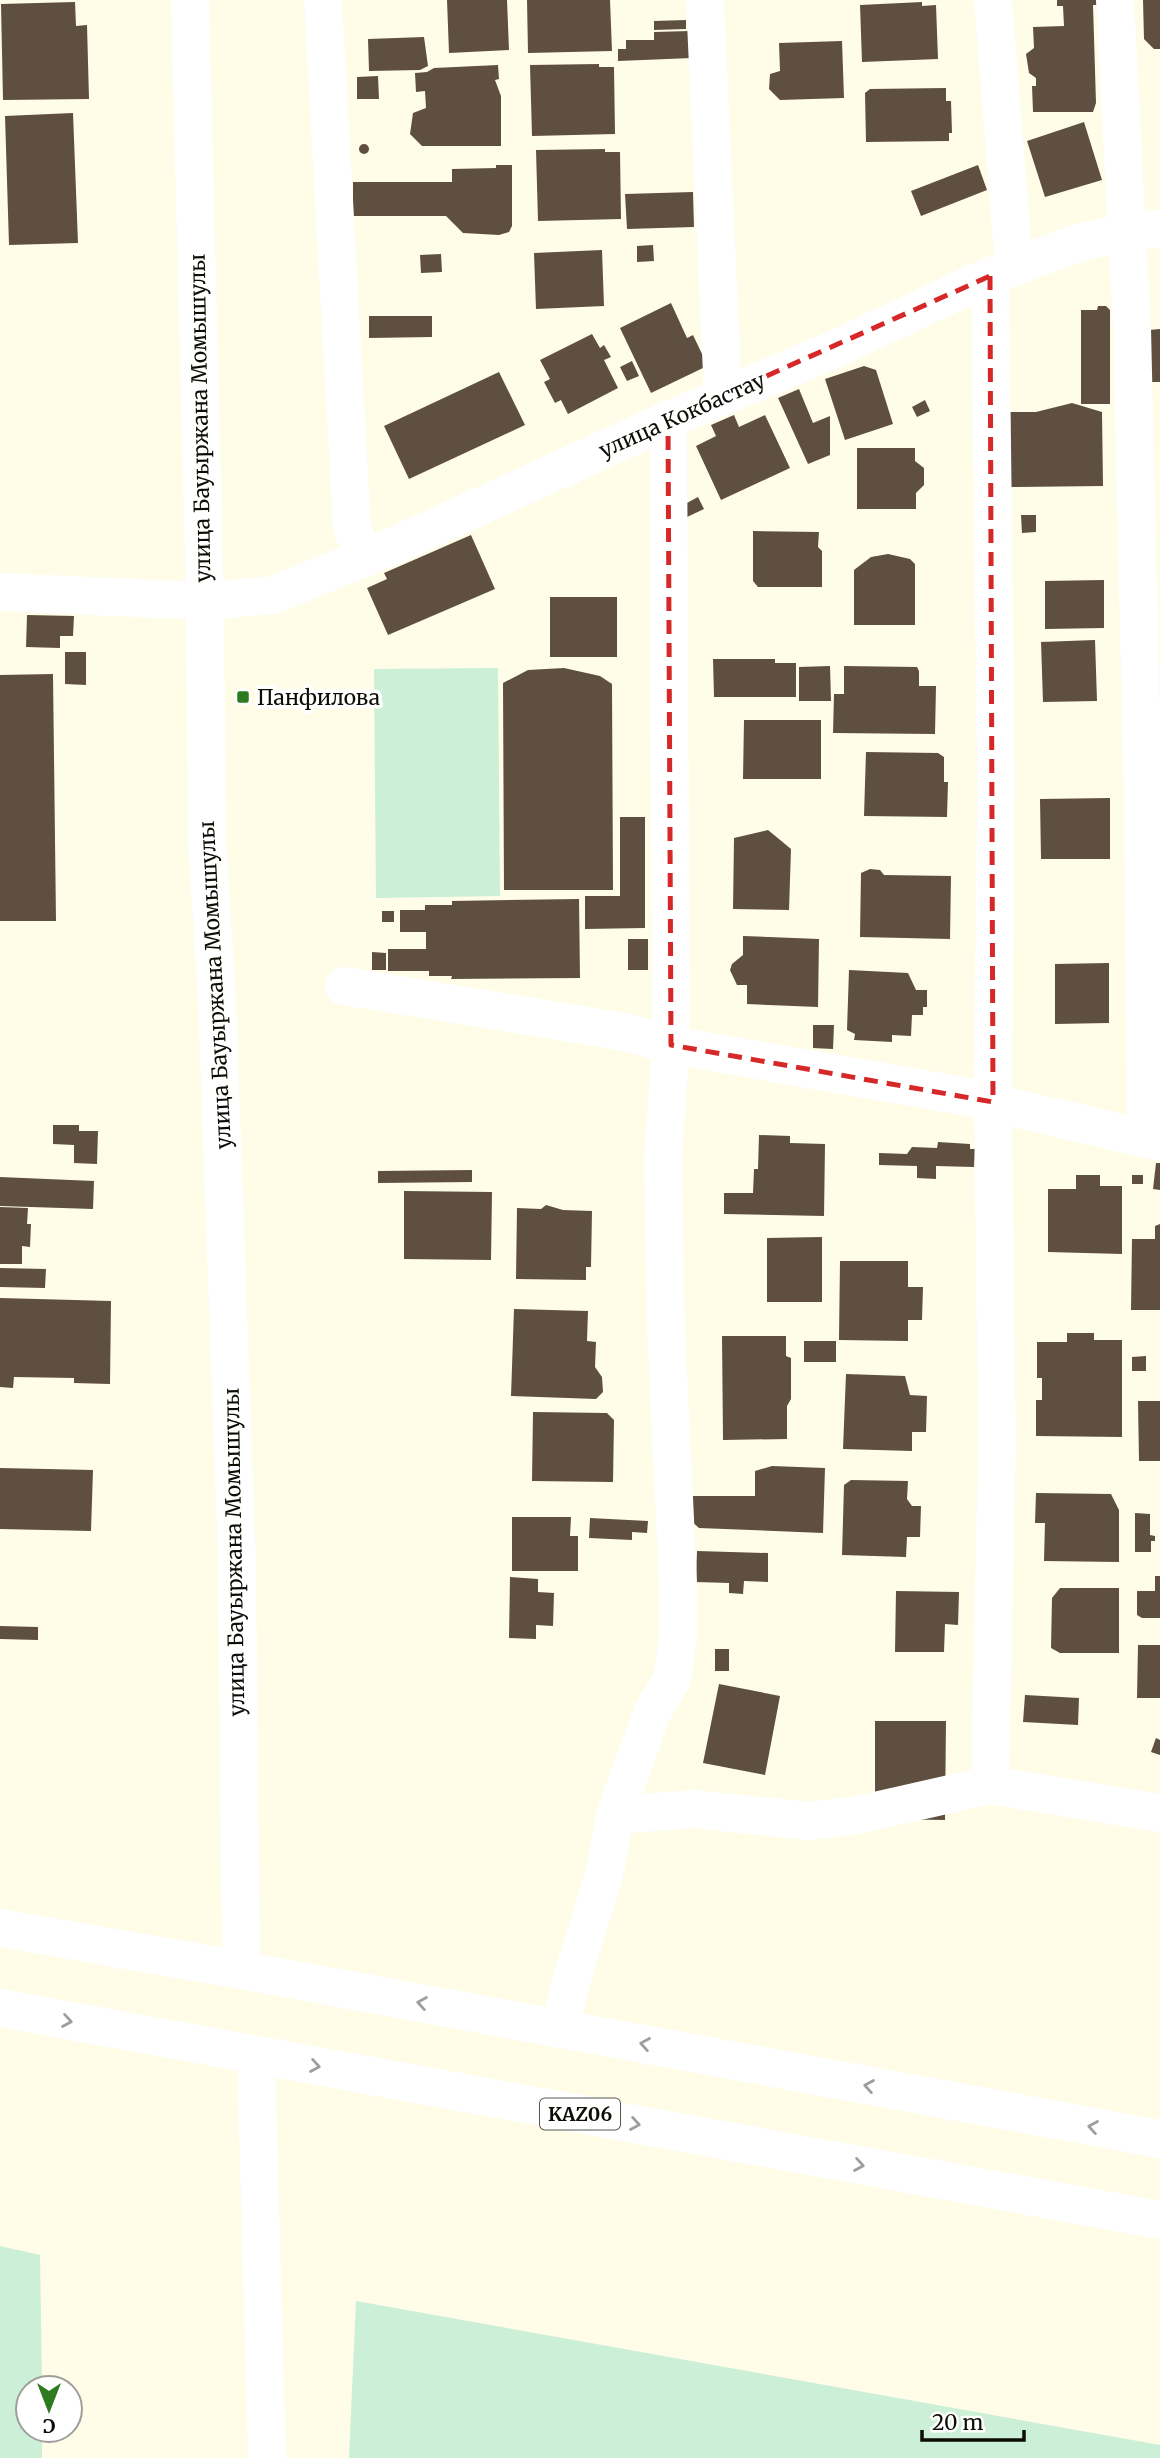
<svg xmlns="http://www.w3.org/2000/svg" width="1160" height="2458" font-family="Merriweather,serif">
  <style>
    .green { fill: #cbefd7 }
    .building { fill: #5f4f40 }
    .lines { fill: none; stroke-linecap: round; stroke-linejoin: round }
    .minor { stroke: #fff; stroke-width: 38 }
    .highway { stroke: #fff; stroke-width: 38 }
    .oneway { stroke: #9f9e9b }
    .marked { fill: none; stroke: #d62828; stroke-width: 5; stroke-dasharray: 14 9; stroke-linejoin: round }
    .poi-dot { fill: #2e7a21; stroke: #fff; stroke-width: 2.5 }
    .labels { text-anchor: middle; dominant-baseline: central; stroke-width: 7; stroke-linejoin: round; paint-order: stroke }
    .shield { fill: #fff; stroke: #565650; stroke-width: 2 }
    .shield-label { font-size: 19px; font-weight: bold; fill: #0e0d05 }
    .street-label { font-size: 21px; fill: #0e0d05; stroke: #fff }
    .poi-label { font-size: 21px; fill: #0e0d05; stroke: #fff; text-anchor: start }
  </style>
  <rect width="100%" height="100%" fill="#fffce8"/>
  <path class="green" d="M498,668L500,896L376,898L374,669Z
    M0,2246L40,2255L42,2388H28V2430H42V2458H0Z
    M356,2301L1160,2445V2458H349Z"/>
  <path class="building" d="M447,0H507L509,50L449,53Z
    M527,0H610L612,51L528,53Z
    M1057,0H1097V5H1093L1096,103L1093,112H1033L1032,86H1036V78L1029,73L1026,54L1034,48L1033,27L1064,26L1063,6H1057Z
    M1143,0H1160V49H1154L1144,39Z
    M75,2L76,26L87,25L89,99L3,100L1,4Z
    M922,2V6L936,5L938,59L862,62L860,5Z
    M686,20V29L654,30V21Z
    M690,31L692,58L618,61V49H626V40H654V32Z
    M424,37L428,66L420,70L369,71L368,39Z
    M842,41L844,98L780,100L769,89L770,74L780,71L779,43Z
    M599,64V67H614L615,134L532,136L530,65Z
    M498,65L499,79L495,80L501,96V146H422L410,134L413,113L426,108L425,91L416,92L415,73L427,72L434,68Z
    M378,76L379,99H357V77Z
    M946,88V101H951L952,133H949V141L866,142L865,93L870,89Z
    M73,113L78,243L9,245L5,116Z
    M1084,122L1102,180L1045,197L1027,141Z
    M359 149a5 5 0 1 1 10 0a5 5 0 1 1-10 0Z
    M605,149V152H620L621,219L538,221L536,150Z
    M496,165H512V226L509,232L499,235L463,233L446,216H353V182H452V169L496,168Z
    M978,165L987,190L921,216L911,191Z
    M693,192L694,227L627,229L625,194Z
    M653,245L654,261L637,262V246Z
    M602,250L604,306L536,309L534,253Z
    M441,254L442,272L421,273L420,255Z
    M671,303L687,338L693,335L703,356V368L651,393L620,328Z
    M1098,306H1106L1110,310V404H1081V310H1097Z
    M369,316H432V337L369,338Z
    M1160,329V382H1151L1149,330Z
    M592,334L600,348L604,345L611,357L604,360L618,388L568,414L561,400L555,403L544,382L550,379L540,360Z
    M632,361L639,376L627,381L620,367Z
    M864,366L876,370L893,424L845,440L825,379Z
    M499,372L525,425L409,479L384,426Z
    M799,389L813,423L830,416V455L808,464L778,398Z
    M925,400L930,411L917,417L912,407Z
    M1072,403L1102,412L1103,486L1008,487L1007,412H1036Z
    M734,415L739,427L765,415L790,468L721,500L696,446L716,436L711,425Z
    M857,448H915V461L924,468V485L916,493V509H857Z
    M698,497L704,509L687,517L685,504Z
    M1021,515H1036V532L1022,533Z
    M753,531L819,532L818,547L822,551V587H758L753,581Z
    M471,535L495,589L388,635L367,588L387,579L384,573Z
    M888,554L910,559L915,564V625H854V570L871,557Z
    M1104,580V628L1045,629V581Z
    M550,597H617V657H550Z
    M27,615L74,616L73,636H60V648L26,647Z
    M1095,640L1097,701L1043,702L1041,642Z
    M65,652H86V685L65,684Z
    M713,659H775V663H796V697H714Z
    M830,666L831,701H799V667Z
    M844,666L917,667L919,671V686H936L935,734L833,733L834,694H844Z
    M564,668L600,676L612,684L613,890H504L503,683L528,670Z
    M53,674L56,921H0V675Z
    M744,720H821V779H743Z
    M866,752L938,753L944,757V782H948L947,817L864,816Z
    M1110,798V859H1041L1040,799Z
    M620,817H645V928L585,929V896H620Z
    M768,830L791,849L789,910L733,909L734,838Z
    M870,869L880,870L884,875L951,876L950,939L860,937L861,873Z
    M579,899L580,978L451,979L452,976H429V971H388V949H426V932H400V910H425V905H452V901Z
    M382,911H394V922H382Z
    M743,936L819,939L818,1007L747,1004V985H737L730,970L732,964L743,955Z
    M628,939H648V970H628Z
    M372,952L386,953V970H372Z
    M1109,963V1023L1055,1024V964Z
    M849,970L908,973L916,990H927V1007H923V1015H912L911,1036L892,1035V1042L854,1040L855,1034L847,1030Z
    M813,1025H834L833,1049L813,1048Z
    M53,1125H79V1131H98L97,1164L74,1163V1145L53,1144Z
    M759,1135L790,1136V1143L825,1144L824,1216L724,1214V1193H753L754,1169H758Z
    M938,1142L970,1144V1149H975L974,1167L936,1166V1179L917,1178V1166L879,1165V1153L907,1154L912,1147L937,1148Z
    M1156,1163H1160V1190L1153,1189Z
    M472,1170V1182L378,1183V1171Z
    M1076,1175H1100V1186H1122V1254L1048,1252V1189H1076Z
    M1132,1175H1143V1184H1132Z
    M0,1177L94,1181L93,1209L0,1206Z
    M404,1191L492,1192L491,1260L404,1259Z
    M546,1205L563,1210L592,1211L591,1267H586V1280L516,1279L517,1208L541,1209Z
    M0,1207L28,1208L27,1224H31L30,1247L22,1246V1264H0Z
    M1160,1224V1310H1131L1132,1239H1155V1226Z
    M822,1237V1302H767V1238Z
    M840,1261H908V1287H923L922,1320H908V1341L839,1340Z
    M0,1268L46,1269L45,1288L0,1287Z
    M0,1298L111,1301L110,1384L74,1383V1378L14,1377L13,1388L0,1387Z
    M514,1309L588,1311L587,1341L596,1342L595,1367L602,1377L603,1392L596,1399L511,1396Z
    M1067,1333H1094V1340H1122V1437L1036,1436V1400H1042V1378H1037V1342H1067Z
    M722,1336H786V1356L791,1358V1399L787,1406V1439L723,1440Z
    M804,1341H836V1362H804Z
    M1146,1356V1371H1132V1357Z
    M846,1374L905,1376L910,1395L927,1396L926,1432H912V1451L843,1449Z
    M1138,1401H1160V1461H1139Z
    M533,1412L607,1413L614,1420L613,1482L532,1481Z
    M772,1466L825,1468L823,1533L699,1528L690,1520L691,1496H755V1471Z
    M0,1468L93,1470L91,1531L0,1529Z
    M851,1480L908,1481L907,1499L912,1506H921L920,1537H907L906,1557L842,1555L844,1485Z
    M1036,1493L1111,1494L1119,1510V1562L1044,1561L1045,1523H1035Z
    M1135,1513L1150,1514V1535L1155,1536V1541H1151V1552H1135Z
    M512,1517H571L570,1536H578V1571H512Z
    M590,1518L648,1521L647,1533L632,1532V1540L589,1538Z
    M697,1551L768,1553V1582L744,1581L743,1594L729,1593V1583L696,1582Z
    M1155,1576H1160V1618H1142L1137,1615V1591H1155Z
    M510,1577L538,1579V1592L554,1593L553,1626L536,1625V1639L509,1638Z
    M1060,1588H1119V1653H1060L1051,1648L1052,1598Z
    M896,1591L959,1592L958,1625L945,1624L944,1652H895Z
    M0,1626L38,1627V1640L0,1639Z
    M1138,1645H1160V1698H1137Z
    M715,1649H729V1671H715Z
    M719,1684L780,1696L765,1775L703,1763Z
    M1025,1695L1079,1698L1078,1725L1023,1722Z
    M875,1721H946L945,1820L875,1819Z
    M1156,1738L1160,1740V1755L1151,1752Z"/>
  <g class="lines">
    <path class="minor" d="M190,0L205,601L207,841L217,999L237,1563L241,1970
      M323,0L352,528L365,558
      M705,0L723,395
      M993,0L1014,266
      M1115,0L1132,329L1143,804L1146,1139
      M990,276L996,778L993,1102L997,1443L990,1785
      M0,592L205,601L273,595L398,544L668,420L835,349L990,276L1081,242L1127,232L1160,229
      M344,986L625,1032L671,1045L963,1096L1160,1142
      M615,1815L694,1809L808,1821L853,1816L990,1785L1160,1813
      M561,2029L569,1989L605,1871L615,1815L652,1713L672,1679L678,1638V1583L666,1328L663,1157L671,1045L668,420
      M256,2055L267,2458"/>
    <path class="highway" d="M0,1928L241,1970L1160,2139
      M0,2008L1160,2220"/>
  </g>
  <defs><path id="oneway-chevron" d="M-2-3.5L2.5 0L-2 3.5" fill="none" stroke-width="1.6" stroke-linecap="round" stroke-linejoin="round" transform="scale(1.75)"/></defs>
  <g class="oneway">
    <use href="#oneway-chevron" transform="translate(422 2003) rotate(-170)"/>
    <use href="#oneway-chevron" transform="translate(67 2021) rotate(10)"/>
    <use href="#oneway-chevron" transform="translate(645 2044) rotate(-170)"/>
    <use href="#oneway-chevron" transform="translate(315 2066) rotate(10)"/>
    <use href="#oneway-chevron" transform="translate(869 2086) rotate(-170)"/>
    <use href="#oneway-chevron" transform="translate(635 2124) rotate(10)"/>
    <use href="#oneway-chevron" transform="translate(1093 2127) rotate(-170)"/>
    <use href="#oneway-chevron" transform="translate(859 2165) rotate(10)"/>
  </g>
  <path class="marked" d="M990,276L993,1102L671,1045L668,420Z"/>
  <rect class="poi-dot" x="236" y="690" width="14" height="14" rx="3.5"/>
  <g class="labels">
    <rect class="shield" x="540" y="2098.5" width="80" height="31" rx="5"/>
    <g class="shield-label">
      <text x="580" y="2114">KАZ06</text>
    </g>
    <g class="street-label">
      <text transform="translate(682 415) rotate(-24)">улица Кокбастау</text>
      <text transform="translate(200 418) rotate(-91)">улица Бауыржана Момышулы</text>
      <text transform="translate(215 985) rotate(-93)">улица Бауыржана Момышулы</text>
      <text transform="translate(234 1552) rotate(-91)">улица Бауыржана Момышулы</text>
    </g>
    <g class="poi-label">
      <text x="257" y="697">Панфилова</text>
    </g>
  </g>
  <g transform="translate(49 2409) rotate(180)"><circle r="33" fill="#ffffff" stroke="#9f9e9b" stroke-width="2"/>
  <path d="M0-5L12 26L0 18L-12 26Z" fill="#2e7a21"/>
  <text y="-10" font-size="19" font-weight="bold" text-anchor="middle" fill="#0e0d05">С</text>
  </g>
  <path d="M922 2430v10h102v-10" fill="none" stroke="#0e0d05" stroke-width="3.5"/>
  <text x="932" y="2430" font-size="21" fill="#0e0d05" stroke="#ffffff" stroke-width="5" paint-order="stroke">20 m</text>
</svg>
